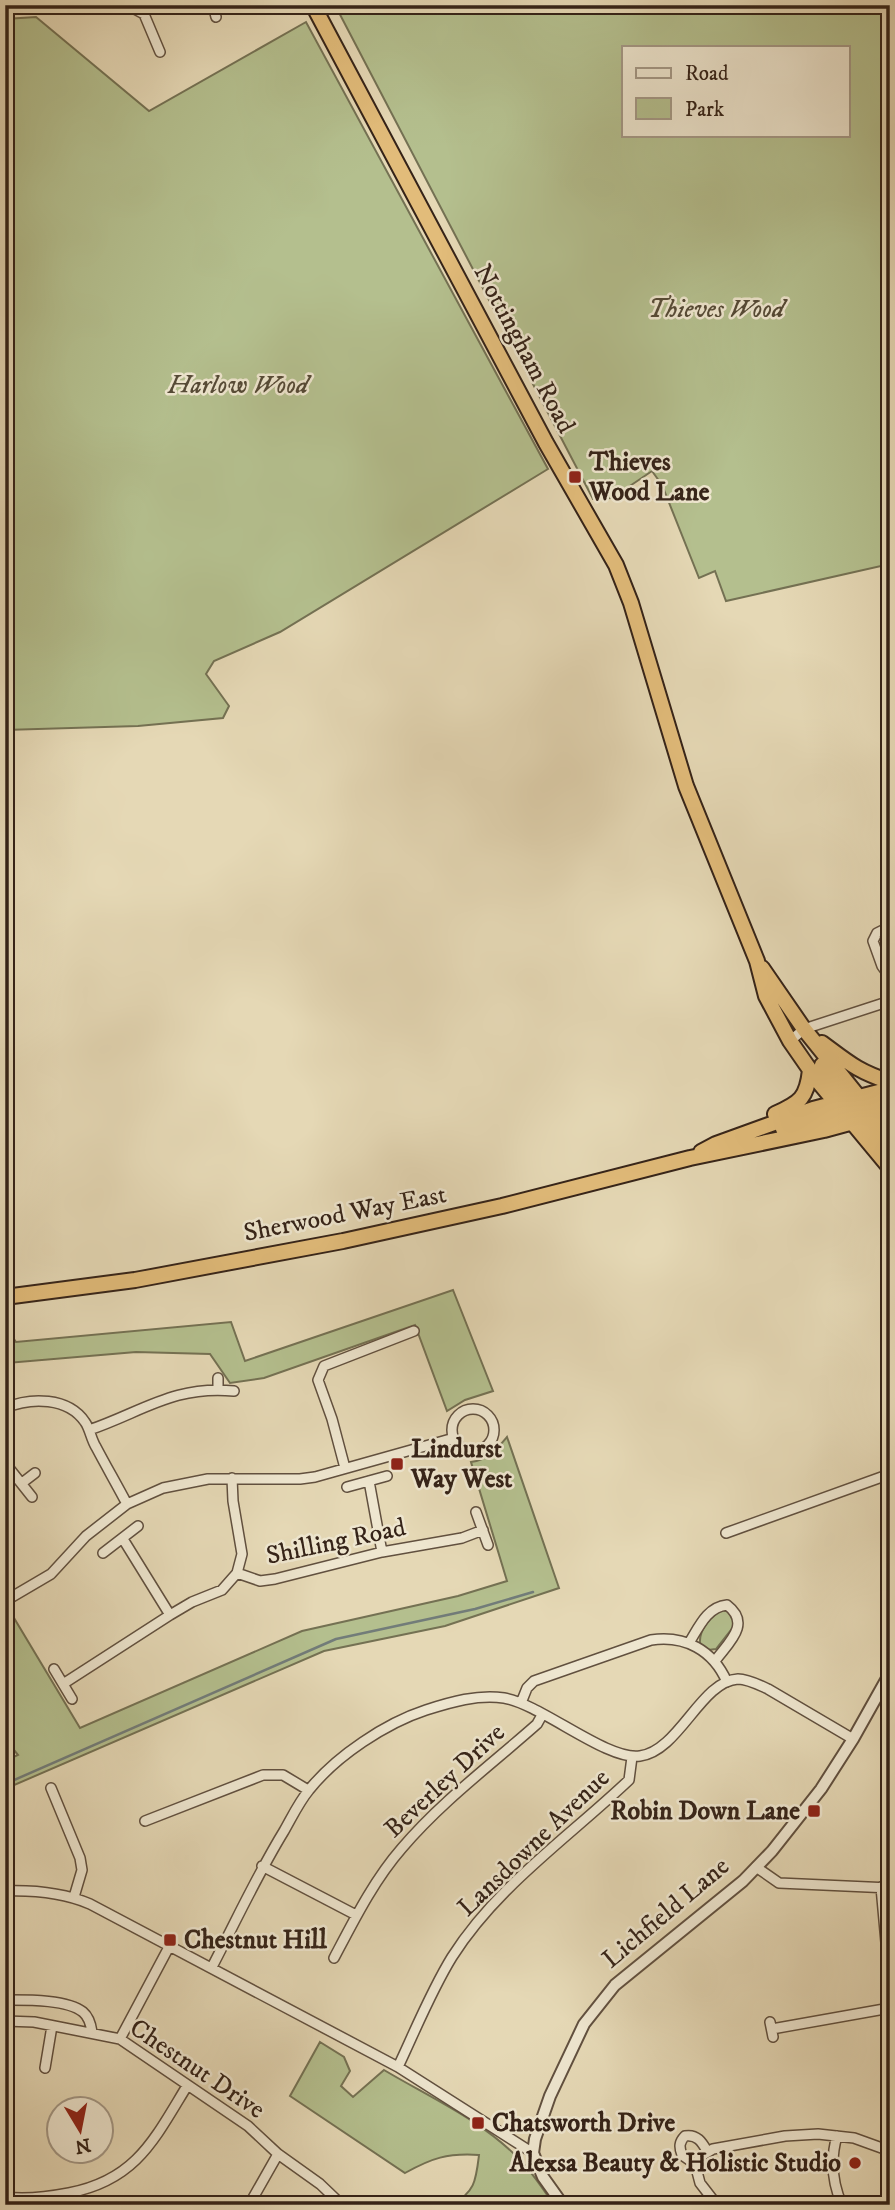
<svg xmlns="http://www.w3.org/2000/svg" width="895" height="2210" font-family="'IM FELL DW Pica',serif">
  <style>
    .green { fill: #b4bf8e; stroke: #747153; stroke-width: 2; fill-rule: evenodd }
    .lines { fill: none; stroke-linecap: round; stroke-linejoin: round }
    .stream { stroke: #727c79; stroke-width: 2.5 }
    .minor-casing { stroke: #61503f; stroke-width: 12 }
    .tertiary-casing { stroke: #61503f; stroke-width: 14 }
    .trunk-casing { stroke: #352318; stroke-width: 18 }
    .minor { stroke: #eee6cf; stroke-width: 9 }
    .tertiary { stroke: #eee6cf; stroke-width: 10 }
    .trunk { stroke: #e2bc7a; stroke-width: 14 }
    .poi-dot { fill: #8f2418; stroke: #eee6cf; stroke-width: 2.5 }
    .labels { text-anchor: middle; dominant-baseline: central; stroke-width: 5; stroke-linejoin: round; paint-order: stroke }
    .park-label { font-size: 26px; font-style: italic; fill: #554a36; stroke: #eee6cf }
    .street-label { font-size: 26px; fill: #352318; stroke: #eee6cf }
    .poi-label { font-size: 26px; font-weight: bold; fill: #352318; stroke: #eee6cf; text-anchor: start }
  </style>
  <rect width="100%" height="100%" fill="#e5d8b5"/>
  <filter id="stains"><feTurbulence type="fractalNoise" baseFrequency=".00286" numOctaves="4"/><feColorMatrix values="0 0 0 0 .2 0 0 0 0 .09 0 0 0 0 .02 0 0 0 .5 -.17"/></filter>
  <radialGradient id="worn" r=".72"><stop offset=".6" stop-color="#630" stop-opacity="0"/><stop offset="1" stop-color="#630" stop-opacity=".3"/></radialGradient>
  <path class="green" d="M335,5H890V564L726,601L715,571L699,578L662,485L652,471L612,498L593,499ZM624,47H848V135H624Z
    M36,17L149,111L306,22L548,469L280,632L214,661L206,674L229,706L223,718L138,726L5,730V19Z
    M453,1290L493,1391L465,1400L447,1411L415,1325L264,1378L230,1383L210,1354L136,1352L7,1363L5,1361V1326L16,1342L231,1322L245,1361Z
    M507,1437L559,1588L445,1626L324,1651L5,1789V1761L18,1755L5,1739V1615L11,1613L80,1728L302,1631L458,1596L507,1581L471,1462C488,1460 497,1449 507,1437Z
    M722,1610L728,1611L732,1616L734,1626L716,1649L708,1650L700,1643C699,1630 710,1616 722,1610Z
    M320,2042L344,2057L350,2071L341,2086L353,2097L384,2070C431,2098 484,2121 522,2162C534,2175 544,2190 554,2205H451C475,2193 476,2180 479,2155C447,2153 432,2158 405,2173L290,2096Z"/>
  <g class="lines">
    <path class="stream" d="M5,1784L336,1639L475,1609L533,1592"/>
    <defs>
      <path id="minor" d="M127,5L144,14L160,52
        M213,5L216,17
        M887,928L877,933L873,941L882,966L890,977
        M790,1041L804,1029L890,1001
        M218,1378V1390
        M5,1408C31,1397 68,1397 85,1422C90,1429 91,1439 96,1447C106,1466 117,1485 127,1504
        M452 1430a21 21 0 1 1 42 0a21 21 0 1 1-42 0Z
        M89,1430C142,1412 174,1385 234,1391
        M5,1463L32,1497
        M345,1468L332,1419L318,1380L324,1366L414,1331
        M232,1478L233,1501L242,1554L237,1573
        M369,1481L382,1552
        M22,1483L35,1473
        M347,1487L387,1476
        M476,1512L488,1545
        M726,1533L890,1474
        M123,1539L170,1615
        M103,1553L138,1526
        M237,1573L260,1581L275,1579L382,1552L462,1538L483,1530
        M5,1601L51,1574L86,1536L127,1504L163,1488L208,1479H300L315,1477L454,1438
        M689,1643C699,1627 707,1607 727,1605C752,1624 728,1643 715,1661
        M54,1669L72,1699
        M63,1684L170,1615L192,1602L222,1590L237,1573
        M521,1703L527,1688L534,1681L651,1640C685,1635 713,1650 727,1682
        M51,1788L80,1858L82,1870L74,1897
        M145,1821L263,1775H283L308,1790
        M262,1866L356,1915
        M756,1867L779,1883L890,1888
        M881,1887L890,1987
        M5,1891C34,1890 64,1893 90,1904L398,2067L533,2153
        M334,1958C354,1920 374,1880 402,1848C442,1801 492,1764 537,1724L542,1715
        M212,1967C236,1921 257,1875 284,1831C292,1817 299,1802 309,1790C336,1756 386,1723 426,1710C451,1702 478,1694 504,1698C541,1704 607,1761 640,1756C679,1751 701,1681 738,1679C748,1679 759,1685 768,1689L853,1739
        M5,2000C25,2000 67,1999 83,2012C89,2017 91,2025 92,2032
        M5,2021L34,2022L120,2039L248,2126L278,2154L320,2184L342,2205
        M770,2022L773,2037
        M772,2029L890,2008
        M120,2039L170,1945
        M398,2067C415,2031 431,1991 452,1957C497,1886 569,1837 629,1780L632,1757
        M45,2068L52,2026
        M837,2136C830,2160 832,2182 842,2205
        M695,2164L682,2155C679,2147 679,2142 685,2136C697,2134 702,2142 707,2151
        M5,2197C27,2200 48,2197 69,2193C136,2180 154,2140 187,2086
        M246,2205L253,2198L278,2154
        M717,2205L700,2183L695,2164L701,2156L713,2149L785,2136L818,2134L854,2138L890,2151"/>
      <path id="tertiary" d="M563,2205L543,2177L533,2153L535,2139L550,2096L584,2024L615,1985L743,1881L772,1851L821,1789L853,1739L890,1673"/>
      <path id="trunk" d="M313,5L546,443L616,565L631,603L686,786L757,961L766,996L790,1041L817,1080L890,1168
        M762,968L804,1029L890,1136
        M822,1043C849,1063 857,1071 890,1082
        M822,1065L849,1107
        M858,1107L890,1101
        M775,1114C800,1103 807,1098 810,1070
        M866,1118L890,1152
        M783,1129L851,1113
        M701,1152L716,1144L813,1109L890,1089
        M5,1297L135,1280L343,1241L502,1206L690,1158L824,1130L890,1112"/>
    </defs>
    <use href="#minor" class="minor-casing"/>
    <use href="#tertiary" class="tertiary-casing"/>
    <use href="#trunk" class="trunk-casing"/>
    <use href="#minor" class="minor"/>
    <use href="#tertiary" class="tertiary"/>
    <use href="#trunk" class="trunk"/>
  </g>
  <g class="poi-dot">
    <rect x="568" y="470" width="14" height="14" rx="3.5"/>
    <rect x="390" y="1457" width="14" height="14" rx="3.5"/>
    <rect x="807" y="1804" width="14" height="14" rx="3.5"/>
    <rect x="163" y="1933" width="14" height="14" rx="3.5"/>
    <rect x="471" y="2116" width="14" height="14" rx="3.5"/>
    <circle cx="855" cy="2163" r="7"/>
  </g>
  <g class="labels">
    <g class="park-label">
      <text x="716" y="309">Thieves Wood</text>
      <text x="238" y="385">Harlow Wood</text>
    </g>
    <g class="street-label">
      <text transform="translate(524 349) rotate(62)">Nottingham Road</text>
      <text transform="translate(345 1214) rotate(-11)">Sherwood Way East</text>
      <text transform="translate(336 1542) rotate(-12)">Shilling Road</text>
      <text transform="translate(445 1781) rotate(-43)">Beverley Drive</text>
      <text transform="translate(534 1843) rotate(-44)">Lansdowne Avenue</text>
      <text transform="translate(666 1913) rotate(-40)">Lichfield Lane</text>
      <text transform="translate(197 2069) rotate(34)">Chestnut Drive</text>
    </g>
    <g class="poi-label">
      <text x="589" y="462">Thieves<tspan x="589" dy="30">Wood Lane</tspan></text>
      <text x="411" y="1449">Lindurst<tspan x="411" dy="30">Way West</tspan></text>
      <text x="800" y="1811" text-anchor="end">Robin Down Lane</text>
      <text x="184" y="1940">Chestnut Hill</text>
      <text x="492" y="2123">Chatsworth Drive</text>
      <text x="841" y="2163" text-anchor="end">Alexsa Beauty &amp; Holistic Studio</text>
    </g>
  </g>
  <rect width="895" height="2210" fill="none" stroke="#e5d8b5" stroke-width="28"/>
  <rect x="7" y="7" width="881" height="2196" fill="none" stroke="#352318" stroke-width="3.5"/>
  <rect x="14" y="14" width="867" height="2182" fill="none" stroke="#352318" stroke-width="2"/>
  <rect x="622" y="46" width="228" height="91" fill="#eee6cf" stroke="#a49886" stroke-width="2"/>
  <rect x="636" y="68" width="35" height="10" fill="#eee6cf" stroke="#a49886" stroke-width="2"/>
  <text x="685" y="80" font-size="21" fill="#352318">Road</text>
  <rect x="636" y="98" width="35" height="21" fill="#b4bf8e" stroke="#a49886" stroke-width="2"/>
  <text x="685" y="116" font-size="21" fill="#352318">Park</text>
  <g transform="translate(80 2130) rotate(170)"><circle r="33" fill="#eee6cf" stroke="#a49886" stroke-width="2"/>
  <path d="M0-5L12 26L0 18L-12 26Z" fill="#8f2418"/>
  <text y="-10" font-size="19" font-weight="bold" text-anchor="middle" fill="#352318">N</text>
  </g>
  <rect width="100%" height="100%" filter="url(#stains)"/>
  <rect width="100%" height="100%" fill="url(#worn)"/>
</svg>
